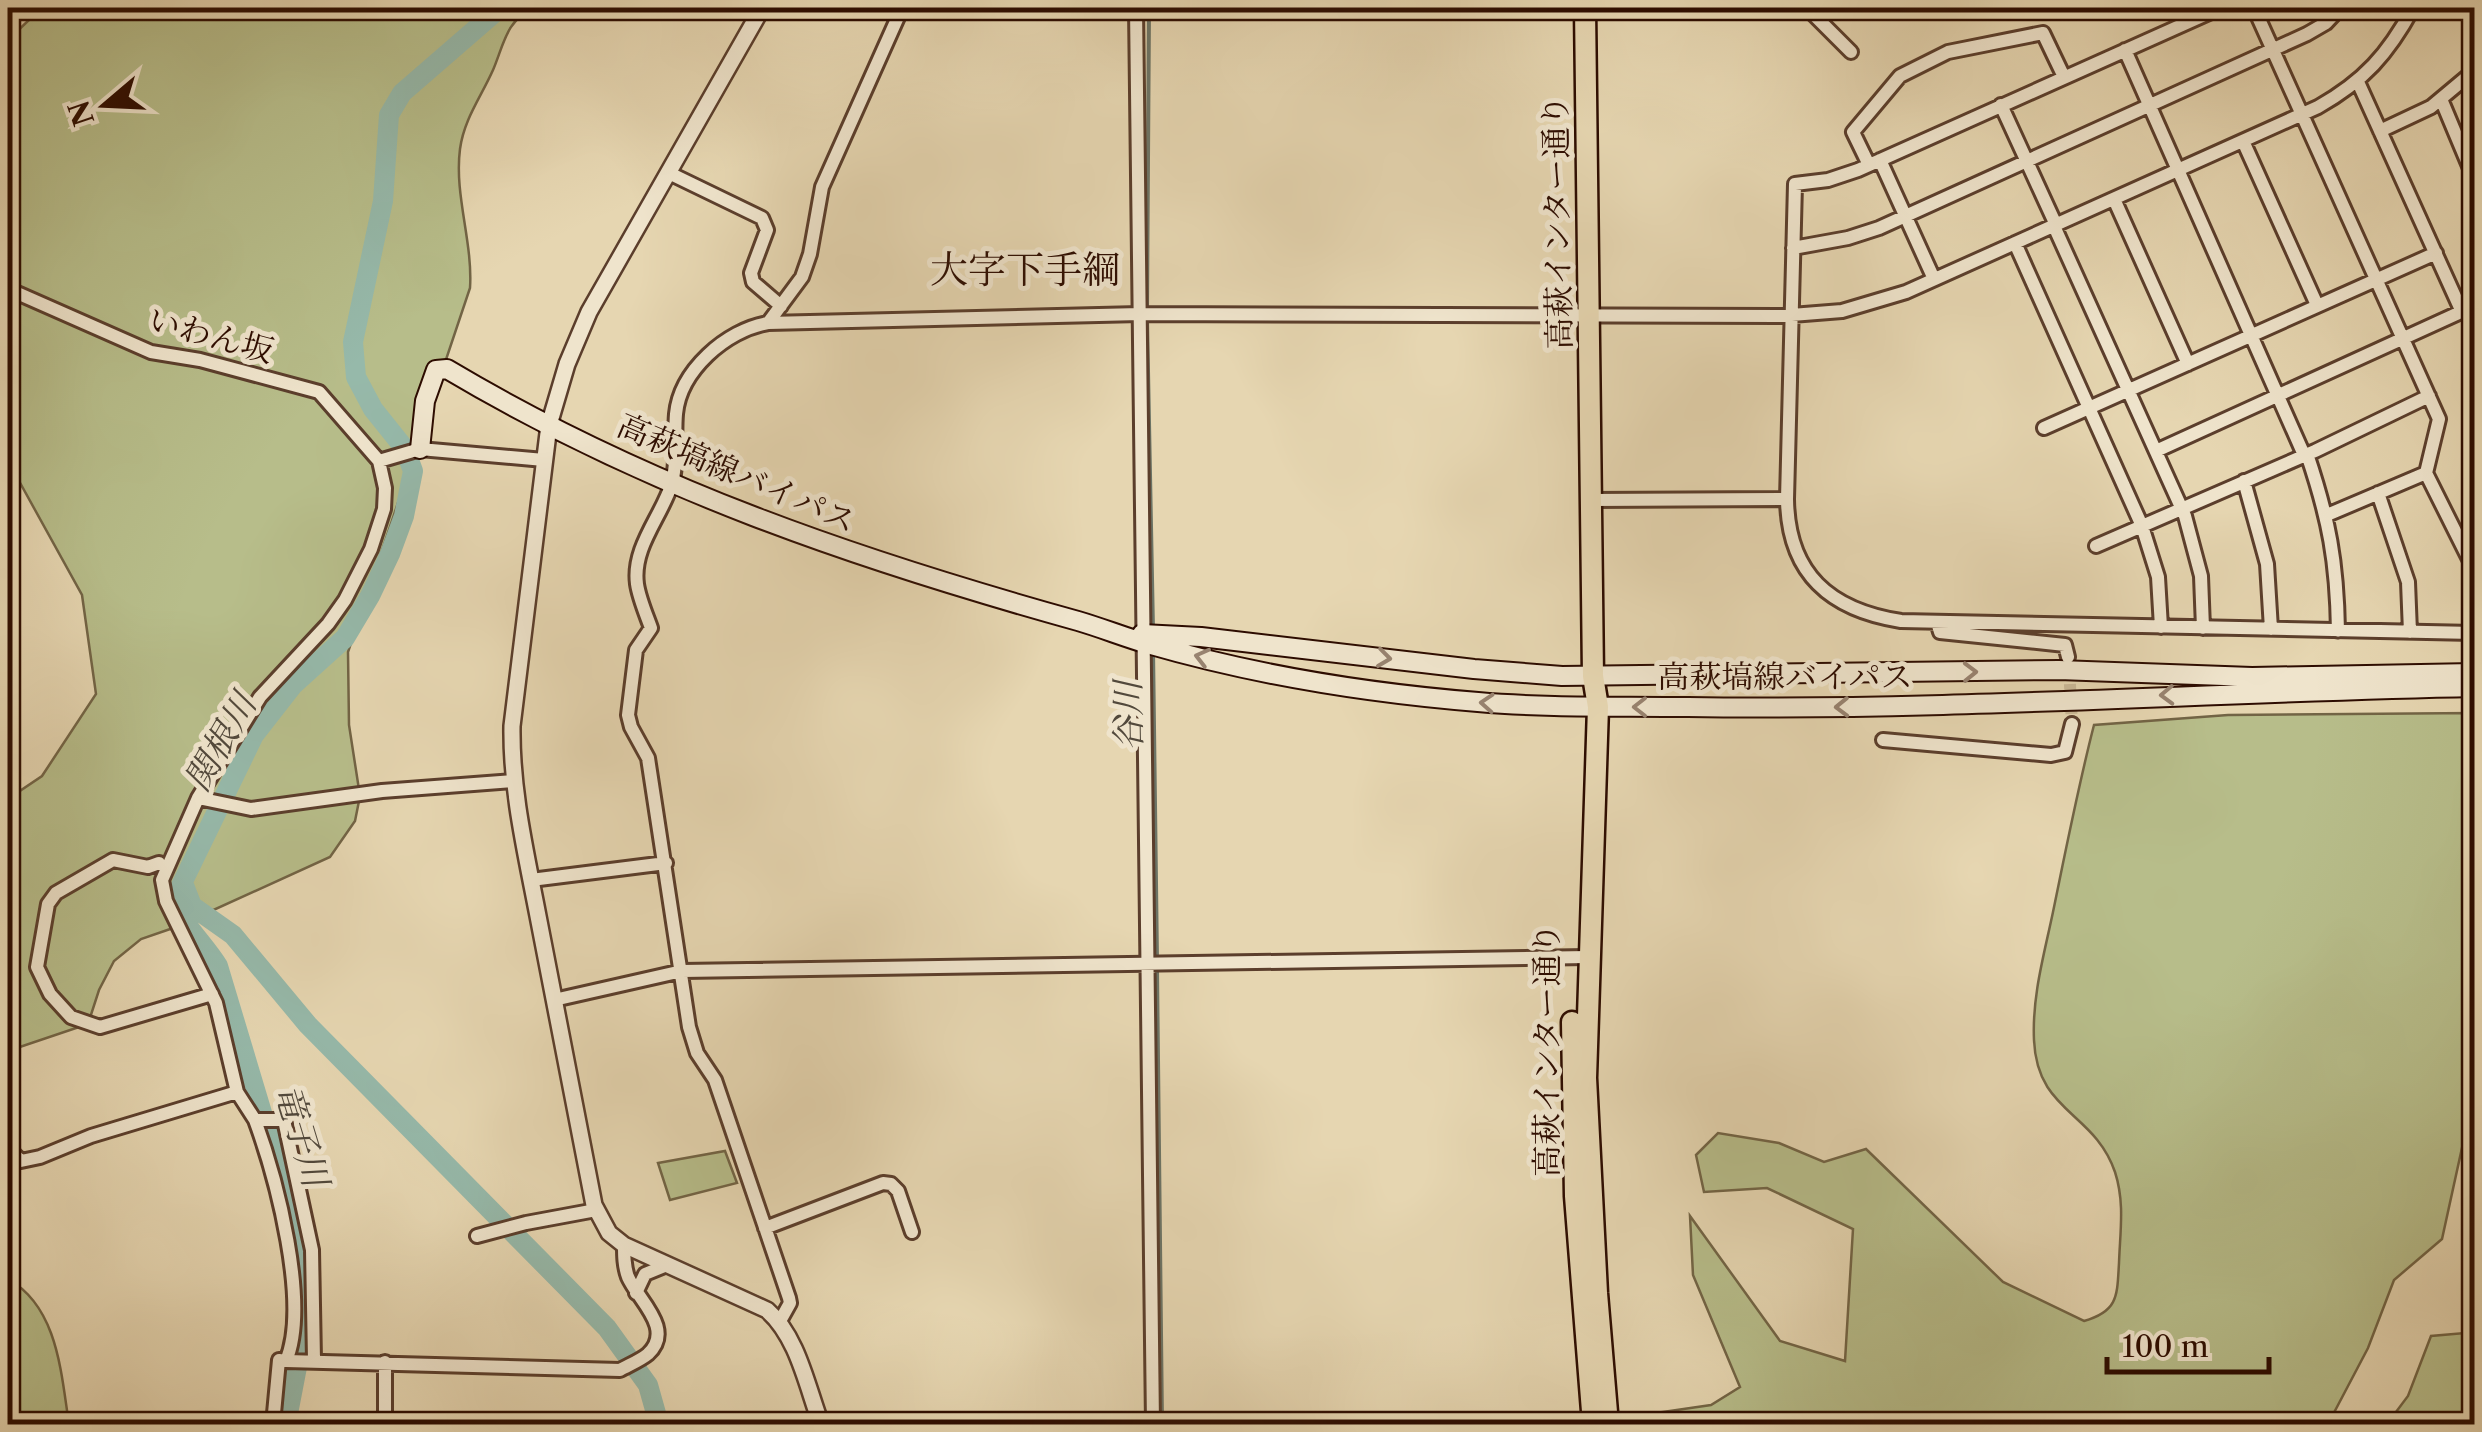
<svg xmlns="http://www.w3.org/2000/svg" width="2482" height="1432" font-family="'Libre Caslon Text','Noto Serif JP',serif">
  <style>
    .green { fill: #b7bd8a; stroke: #726445; stroke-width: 2.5 }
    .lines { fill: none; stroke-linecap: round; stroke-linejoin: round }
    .stream { stroke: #6c7466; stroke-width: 4 }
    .river { stroke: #96b9aa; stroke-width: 20 }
    .minor-tunnel { stroke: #cab896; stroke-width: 12; stroke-dasharray: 12 6; stroke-linecap: butt }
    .minor-casing { stroke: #5b3e2c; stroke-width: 18 }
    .tertiary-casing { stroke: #5b3e2c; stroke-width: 20 }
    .secondary-casing { stroke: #2d0c00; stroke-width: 22 }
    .primary-casing { stroke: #2d0c00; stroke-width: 25 }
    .minor { stroke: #efe4cc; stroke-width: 12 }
    .tertiary { stroke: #efe4cc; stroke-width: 15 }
    .secondary { stroke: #efe4cc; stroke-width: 18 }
    .primary { stroke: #e6d6b1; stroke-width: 20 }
    .oneway { stroke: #988370 }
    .labels { text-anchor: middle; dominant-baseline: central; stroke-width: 10; stroke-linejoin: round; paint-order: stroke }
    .street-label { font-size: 32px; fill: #2d0c00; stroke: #efe4cc }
    .water-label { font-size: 35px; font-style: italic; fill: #52493c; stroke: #efe4cc }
    .quarter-label { font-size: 38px; fill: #2d0c00; stroke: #efe4cc }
  </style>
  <rect width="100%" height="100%" fill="#e6d6b1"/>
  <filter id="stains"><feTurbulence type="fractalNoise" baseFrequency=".002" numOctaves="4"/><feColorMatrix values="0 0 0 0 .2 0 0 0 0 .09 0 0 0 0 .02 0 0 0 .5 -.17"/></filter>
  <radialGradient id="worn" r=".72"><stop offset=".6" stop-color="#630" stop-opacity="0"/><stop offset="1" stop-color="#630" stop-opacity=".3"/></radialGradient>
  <path class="green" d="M34,8H533C506,21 504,44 493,70C481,97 464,119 460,149C454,195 473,242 470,288L348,652L349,725L360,796L355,821L330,857L176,927L141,939L114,961L99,990L88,1024L8,1051V799L42,776L96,694L82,595L8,461V146L10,138L8,137V40L29,20Z
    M2474,713V1093L2442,1239L2394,1280L2368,1348L2328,1424H1621V1418L1711,1405L1740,1387L1693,1275L1690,1216L1780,1341L1845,1361L1853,1229L1767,1188L1704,1192L1696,1155L1718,1133L1779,1143L1824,1162L1866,1149L2003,1282L2084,1321C2119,1311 2117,1295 2119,1263C2120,1232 2125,1203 2115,1172C2094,1111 2037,1113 2034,1040C2032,996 2044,955 2053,912C2066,849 2078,787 2094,725L2228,715Z
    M725,1151L737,1183L670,1200L658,1163Z
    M8,1279C58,1307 61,1373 69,1424H8Z
    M2465,1333L2474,1343V1424H2387L2408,1396L2431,1336Z"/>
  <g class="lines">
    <path class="stream" d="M1147,310L1149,8
      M1147,319L1153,630
      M1153,649L1157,960
      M1157,969L1162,1424"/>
    <path class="river" d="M183,883L192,906L233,935L308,1025L607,1328L648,1385L659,1424
      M286,1424L301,1346L302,1280L296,1226L218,966C204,943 183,926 174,900L254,735L293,685L345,638L370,596L390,554L404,516L413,471L405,449L373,409L356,377L353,342L383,201L389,115L402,93L500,8"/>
    <path class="minor-tunnel" d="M2069,666L2072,724"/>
    <defs>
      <path id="minor" d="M1136,8L1153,1424
        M1807,8L1851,52
        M2220,8L1858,170L1828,180L1795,184L1787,499C1788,574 1830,610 1901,621L2474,633
        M2254,8L2439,419L2426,473L2474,569
        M2125,50L2304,455
        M2358,82L2462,312
        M2441,99L2474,178
        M2001,105L2056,225
        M2380,131L2431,107L2474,71
        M2243,141L2317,305
        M1880,160L1934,279
        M1869,165L1853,132L1900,76L1948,52L2043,33L2064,77
        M669,173L762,218L767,230L751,273L753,282L781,306
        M2114,199L2188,364
        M8,211L12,223L8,250
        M2054,226L2185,516L2201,576L2203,628
        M2015,243L2142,526L2158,577L2161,627
        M1793,248L1848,238L1879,228L2307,34L2326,23L2340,8
        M8,289L151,352L200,360L319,392L379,461L385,488L384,509L371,549L345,600L328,624L260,697L198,798L162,880L166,901L216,1003L237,1092L255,1120H284L312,1250L314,1360
        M768,323L802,277L810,254L822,187L902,8
        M2044,428L2436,253
        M2156,451L2474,306
        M2307,454C2329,519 2337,562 2338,631
        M379,461L420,449L544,460
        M2244,481L2267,564L2271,629
        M2378,493L2408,582L2410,632
        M1591,500L1787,499
        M2327,515L2426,473
        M2096,546L2315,451L2429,396
        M1937,622L1940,632L2065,645L2068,657
        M1883,740L2051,755L2065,752L2072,724
        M198,798L251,809L382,791L513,781
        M159,863L148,867L113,860L56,893L48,904L37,967L50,994L71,1017L100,1027L212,994
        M531,880L666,863
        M554,1000L682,971L1587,957
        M255,1120C276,1177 310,1304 286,1361L279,1360L273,1424
        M8,1148L21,1161L40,1157L91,1136L237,1092
        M765,1228L883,1183L891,1184L898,1191L912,1232
        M477,1236L526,1223L596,1210
        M636,1293L645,1274L667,1265
        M780,1321L790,1303L789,1298L715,1080L697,1053L689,1027L648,758L631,727L628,715L636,650L651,628C646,614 639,598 637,584C632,547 662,516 672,483C678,461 674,437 676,414C680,371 726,330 768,323L1140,314L1779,316L1842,311L1906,292L2318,107C2364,81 2388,54 2413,8
        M286,1361L620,1370C629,1365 641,1360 648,1354C675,1329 638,1300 628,1277C624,1266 624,1256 624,1245
        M385,1424V1362"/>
      <path id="tertiary" d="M762,8L589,312L567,364L549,425L512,726C511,791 526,853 538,916C556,1013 575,1109 594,1205L609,1233L624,1245L767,1310C798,1337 807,1387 821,1424"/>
      <path id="secondary" d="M420,449L425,401L436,370L447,369C647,488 855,559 1078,621C1102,628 1124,637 1148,644C1255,675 1367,693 1478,702C1548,708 1618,706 1688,707C1950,711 2212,692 2474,687
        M1142,634L1201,637L1474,669L1562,676L2059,670L2252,677L2474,673"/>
      <path id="primary" d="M1585,8L1593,676L1598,707L1586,1078L1597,1293L1608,1424
        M1572,1022L1575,1196L1593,1424"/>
    </defs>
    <use href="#minor" class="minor-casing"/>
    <use href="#tertiary" class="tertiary-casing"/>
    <use href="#secondary" class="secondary-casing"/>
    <use href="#primary" class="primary-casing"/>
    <use href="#minor" class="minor"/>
    <use href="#tertiary" class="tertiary"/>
    <use href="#secondary" class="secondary"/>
    <use href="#primary" class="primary"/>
  </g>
  <defs><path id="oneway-chevron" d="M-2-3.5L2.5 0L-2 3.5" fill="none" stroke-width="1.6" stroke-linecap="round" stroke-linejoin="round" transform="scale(2.5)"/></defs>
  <g class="oneway">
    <use href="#oneway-chevron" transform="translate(1202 657) rotate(-166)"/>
    <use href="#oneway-chevron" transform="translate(1384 658) rotate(7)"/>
    <use href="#oneway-chevron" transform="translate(1970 672) rotate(-1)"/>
    <use href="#oneway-chevron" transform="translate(2167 695) rotate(178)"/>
    <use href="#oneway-chevron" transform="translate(1487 703) rotate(-176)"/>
    <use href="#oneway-chevron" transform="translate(1640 707) rotate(-180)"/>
    <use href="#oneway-chevron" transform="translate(1842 707) rotate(179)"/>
  </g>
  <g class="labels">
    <g class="street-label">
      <text transform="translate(1557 222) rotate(-91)">高萩インター通り</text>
      <text transform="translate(211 335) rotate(15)">いわん坂</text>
      <text transform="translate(737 473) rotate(23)">高萩塙線バイパス</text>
      <text x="1785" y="676">高萩塙線バイパス</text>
      <text transform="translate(1546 1050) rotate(-90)">高萩インター通り</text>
    </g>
    <g class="water-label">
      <text transform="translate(1128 716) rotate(-91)">谷川</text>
      <text transform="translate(220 742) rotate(-60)">関根川</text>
      <text transform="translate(302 1135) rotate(73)">竜子川</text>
    </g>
    <g class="quarter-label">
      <text x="1025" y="269">大字下手綱</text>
    </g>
  </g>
  <rect width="2482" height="1432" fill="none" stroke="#e6d6b1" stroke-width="40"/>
  <rect x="10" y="10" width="2462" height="1412" fill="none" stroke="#2d0c00" stroke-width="5"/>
  <rect x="20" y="20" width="2442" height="1392" fill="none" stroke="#2d0c00" stroke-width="2.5"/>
  <g transform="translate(105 105) rotate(251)" stroke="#efe4cc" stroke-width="8" paint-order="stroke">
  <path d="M0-8L18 38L0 25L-18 38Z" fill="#2d0c00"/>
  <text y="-15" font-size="28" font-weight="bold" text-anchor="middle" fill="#2d0c00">N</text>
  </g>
  <path d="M2107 1357v15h162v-15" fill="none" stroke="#2d0c00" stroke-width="5"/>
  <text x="2122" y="1357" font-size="30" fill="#2d0c00" stroke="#efe4cc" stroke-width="8" paint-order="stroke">100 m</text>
  <rect width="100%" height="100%" filter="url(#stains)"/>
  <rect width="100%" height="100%" fill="url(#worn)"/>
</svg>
